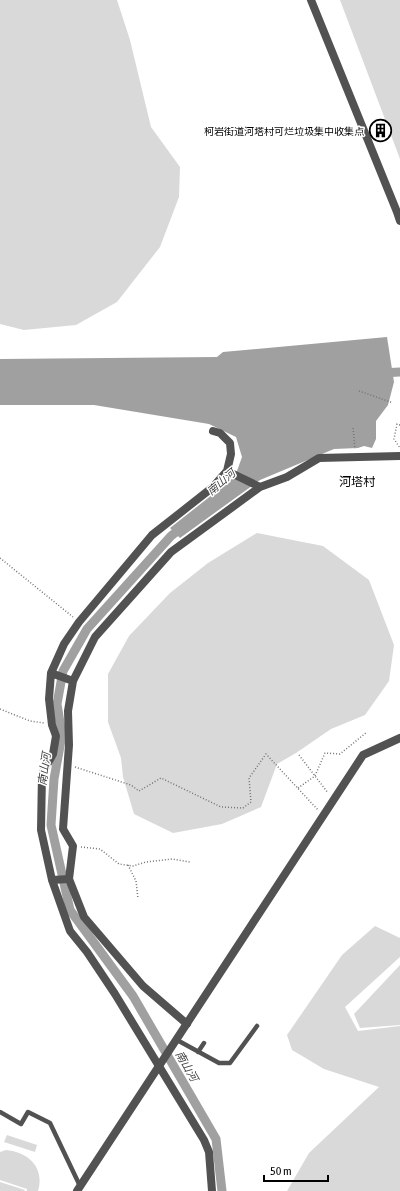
<svg xmlns="http://www.w3.org/2000/svg" width="400" height="1191" font-family="'Asap Condensed','Noto Sans SC',sans-serif">
  <style>
    .green { fill: #d9d9d9 }
    .water { fill: #a0a0a0 }
    .lines { fill: none; stroke-linecap: round; stroke-linejoin: round }
    .canal { stroke: #a0a0a0; stroke-width: 9 }
    .building { fill: #c2c2c2; stroke: #969696 }
    .path { stroke: #747474; stroke-width: 1.5; stroke-dasharray: 1 2; stroke-linecap: butt }
    .service { stroke: #525252; stroke-width: 4.5 }
    .minor { stroke: #525252; stroke-width: 8 }
    .tertiary { stroke: #525252; stroke-width: 8 }
    .labels { text-anchor: middle; dominant-baseline: central; stroke-width: 3; stroke-linejoin: round; paint-order: stroke }
    .poi-label { font-size: 10px; fill: #000; stroke: #fff; text-anchor: end }
    .water-label { font-size: 11px; font-style: italic; fill: #414141; stroke: #fff }
    .quarter-label { font-size: 12px; fill: #000; stroke: #fff }
  </style>
  <rect width="100%" height="100%" fill="#fff"/>
  <path class="green" d="M0,0H117L130,40L151,127L180,167L179,197L160,247L117,302L76,325L24,330L0,324Z
    M340,0H400V159Z
    M257,533L323,546L369,580L394,645L389,681L365,715L331,729L296,753L277,764L261,807L222,824L173,833L134,814L123,777L121,758L108,722V674L129,636L170,593L208,563Z
    M375,926L400,938V957L345,1007L358,1031L400,1026V1191H287L309,1153L379,1087L324,1069L292,1050L287,1035L342,955Z
    M400,965V1025L360,1028L354,1014Z
    M7,1135L37,1145L35,1152L4,1142Z
    M6,1150C28,1152 45,1167 38,1191H27V1189L0,1180V1152Z
    M0,1182L25,1190L24,1191H0Z"/>
  <path class="water" d="M387,337L394,382L388,405L376,421V439L372,448L364,446L358,448L334,449L260,480L180,538L170,528L231,480L237,471L242,457L236,437L209,424L94,405H0V359L217,357L223,352Z"/>
  <g class="lines">
    <path class="canal" d="M381,373L400,372
      M185,525L171,536L87,629L63,671L57,704L62,735L54,779L51,825L70,910L133,996L216,1139L222,1191"/>
  </g>
  <path class="building" d="M382,123L387,136L377,139L373,127Z"/>
  <g class="lines">
    <path class="path" d="M359,391L393,403
      M400,425L397,424L394,439L400,448
      M353,428L355,449
      M0,558L73,617
      M0,709L30,721L44,723
      M299,755L328,793
      M75,767L131,785L139,791L161,778L221,807L243,808L251,802L249,778L266,754L318,810
      M298,788L315,776L325,753L340,754L367,732
      M81,847L100,849L119,864L133,866L146,862L172,859L190,862
      M128,865L136,881L138,899"/>
    <path class="service" d="M177,1040L219,1063H230L257,1026
      M198,1052L204,1043
      M0,1112L21,1124L28,1112L50,1123L80,1186"/>
    <path class="minor" d="M227,471L260,487
      M51,673L73,681
      M52,880L69,879
      M187,1024L143,986L84,917L69,879L73,846L63,829L69,745L68,711L73,681L95,637L171,552L260,487L287,477L319,458L400,456
      M212,1191L209,1152L204,1140L115,994L87,952L70,931L52,880L41,830L42,774L53,754L56,736L52,725L49,699L51,673L64,644L79,622L152,535L213,487L227,471L231,454L230,443L220,433L213,431"/>
    <path class="tertiary" d="M311,0L397,212L400,221
      M77,1191L363,755L400,738"/>
  </g>
  <defs>
    <symbol id="building-ring" viewBox="-11 -11 22 22"><circle r="9.5" fill="#fff" stroke="#000" stroke-width="1.5"/><path d="M-4-6H4V6H1V3H-1V6H-4ZM-2.5-4.3h1.7v1.8h-1.7ZM.8-4.3h1.7v1.8H.8ZM-2.5-1h1.7V.8h-1.7ZM.8-1h1.7V.8H.8Z" fill="#000"/></symbol>
  </defs>
  <g fill-rule="evenodd">
    <use href="#building-ring" x="368" y="118" width="25" height="25"/>
  </g>
  <g class="labels">
    <g class="poi-label">
      <text x="364" y="131">柯岩街道河塔村可烂垃圾集中收集点</text>
    </g>
    <g class="water-label">
      <text transform="translate(221 482) rotate(-40)">南山河</text>
      <text transform="translate(44 769) rotate(-82)">南山河</text>
      <text transform="translate(187 1066) rotate(60)">南山河</text>
    </g>
    <g class="quarter-label">
      <text x="357" y="482">河塔村</text>
    </g>
  </g>
  <path d="M264 1175v6h64v-6" fill="none" stroke="#000000" stroke-width="2"/>
  <text x="270" y="1175" font-size="12" fill="#000000" stroke="#ffffff" stroke-width="3" paint-order="stroke">50 m</text>
</svg>
